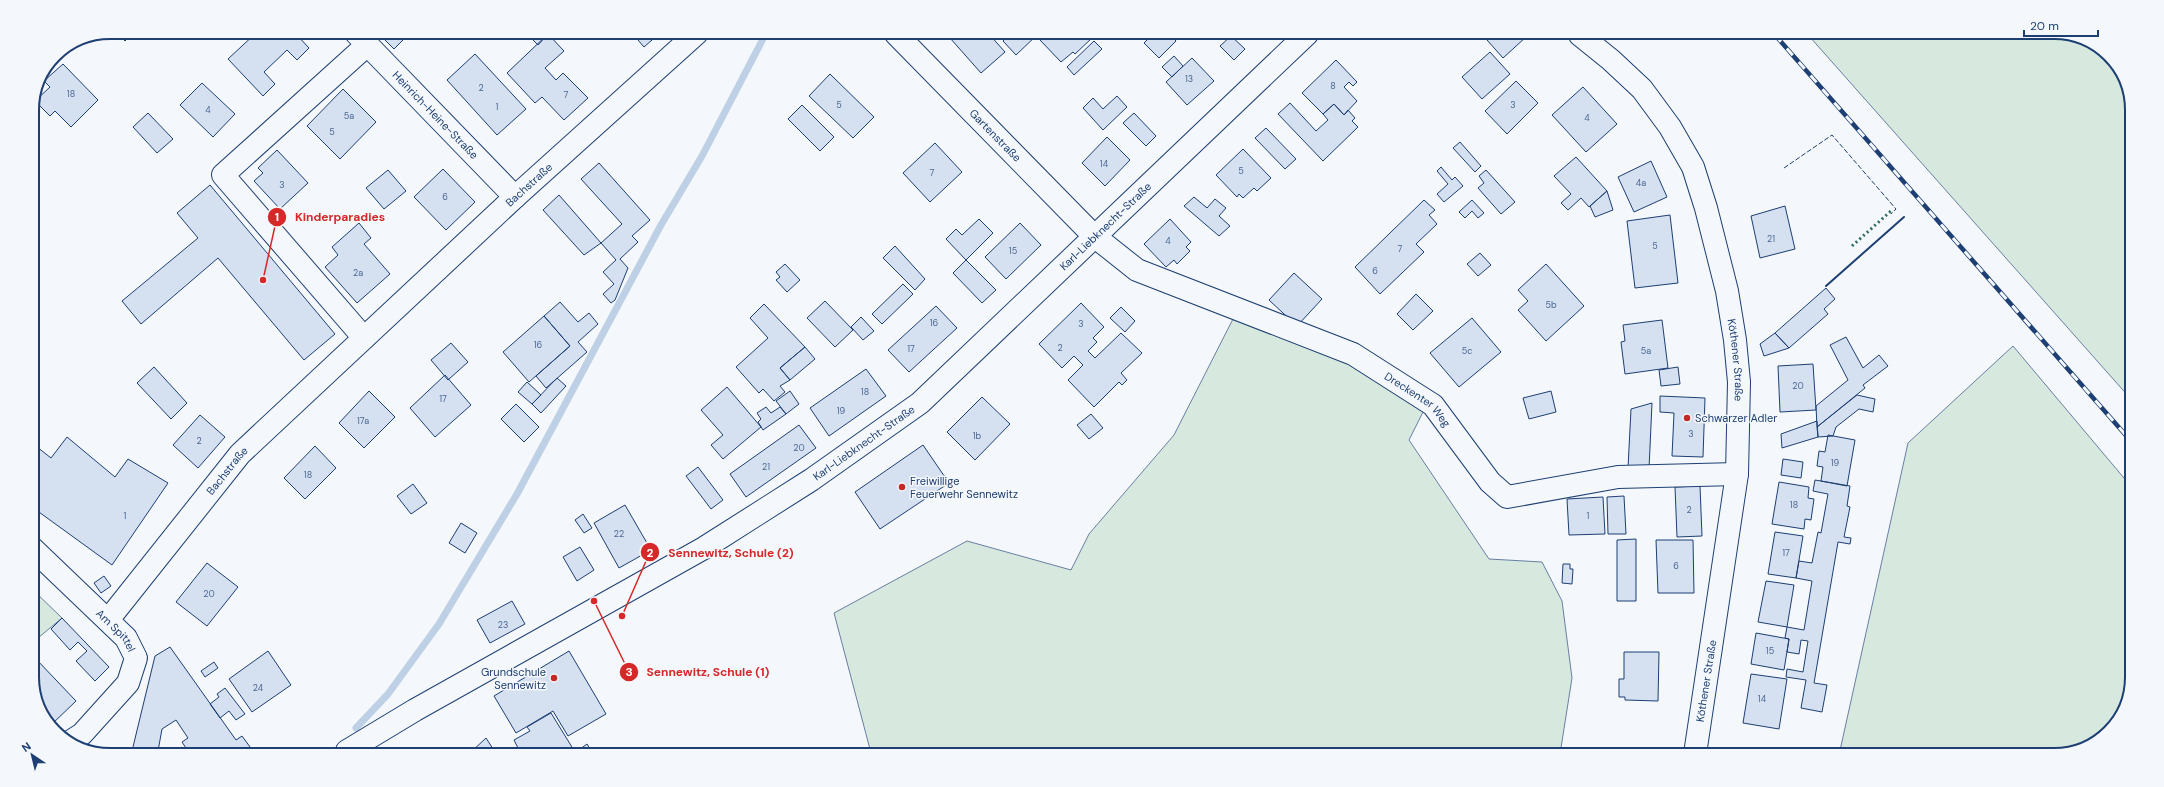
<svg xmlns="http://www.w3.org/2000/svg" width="2164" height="787" font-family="'DM Sans',sans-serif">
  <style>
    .green { fill: #d7e8df; stroke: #687fa3 }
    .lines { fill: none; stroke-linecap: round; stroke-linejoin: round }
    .stream { stroke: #bed0e5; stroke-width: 7 }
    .building { fill: #d5e0f0; stroke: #1d3f73 }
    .minor-casing { stroke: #1d3f73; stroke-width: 24 }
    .secondary-casing { stroke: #1d3f73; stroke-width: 24 }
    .minor { stroke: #f4f7fb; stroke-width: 22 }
    .secondary { stroke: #f4f7fb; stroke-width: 22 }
    .rail-casing { stroke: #1d3f73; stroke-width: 4.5 }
    .rail { stroke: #f4f7fb; stroke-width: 3; stroke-dasharray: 9; stroke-linecap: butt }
    .hedge { stroke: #2c6c60; stroke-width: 3; stroke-dasharray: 2 3; stroke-linecap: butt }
    .fence { stroke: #1d3f73; stroke-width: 1; stroke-dasharray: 5 2; stroke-linecap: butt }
    .wall { stroke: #1d3f73; stroke-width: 2 }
    .poi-dot { fill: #c62828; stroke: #f4f7fb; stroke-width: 1.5 }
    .labels { text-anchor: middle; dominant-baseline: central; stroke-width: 3; stroke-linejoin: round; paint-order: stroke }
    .number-label { font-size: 9px; fill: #4b6792 }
    .street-label { font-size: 11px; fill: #1d3f73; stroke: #f4f7fb }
    .poi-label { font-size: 11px; fill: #1d3f73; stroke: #f4f7fb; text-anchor: start }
    .rim { fill: none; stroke: #1d3f73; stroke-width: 2 }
    .leader { fill: none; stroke: #d62828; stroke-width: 1.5 }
    .callout-dot { fill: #d62828; stroke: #f4f7fb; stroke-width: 1.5 }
    .mark-label { font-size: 12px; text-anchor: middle; font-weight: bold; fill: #fff }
    .callout-label { font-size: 12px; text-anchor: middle; font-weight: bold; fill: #d62828; stroke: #f4f7fb; stroke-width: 3; stroke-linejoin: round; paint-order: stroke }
  </style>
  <rect width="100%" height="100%" fill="#f4f7fb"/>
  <path class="green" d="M1809,36H2079L2116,62L2132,105L2130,398Z
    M1234,317L1340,357L1426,406L1409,440L1489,559L1542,562L1562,601L1572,678L1560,754L871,753L834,613L967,541L1071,570L1089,534L1174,435Z
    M2013,346L2129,484L2128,702L2101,739L2054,755H1839L1908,443Z
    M32,589L62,618L32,643Z"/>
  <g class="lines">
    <path class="stream" d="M356,728L388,694L439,624L517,494L661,225L702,156L766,33"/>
  </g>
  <path class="building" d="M116,32H134L125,41Z
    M257,32H294L309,48L297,60L287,50L264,72L275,84L263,96L228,59Z
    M390,33H410L394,49L384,39Z
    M526,33H547L548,34L538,45Z
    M632,33H660L644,47Z
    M548,34L564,51L545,68L556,80L563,73L588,98L564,120L542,97L535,103L507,73Z
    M954,34H989L1005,52L981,73L950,38Z
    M1010,34H1038L1016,55L1003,41Z
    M1047,34H1088L1092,38L1075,54L1073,52L1061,62L1040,40Z
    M1153,34H1170L1176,41L1159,58L1144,43Z
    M1492,35H1524L1526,37L1503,58L1487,40Z
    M1231,36L1245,49L1234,60L1220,46Z
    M1094,41L1102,49L1074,75L1067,67Z
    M1490,52L1510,74L1482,99L1462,77Z
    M475,54L526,109L497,135L447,80Z
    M1174,56L1183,66L1172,77L1162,67Z
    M1192,58L1214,81L1187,105L1166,82Z
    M1336,60L1357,82L1353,86L1349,82L1344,87L1357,101L1344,115L1334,104L1323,114L1302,93Z
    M63,64L98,100L71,127L55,111L50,116L35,101L50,87L44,81Z
    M830,74L874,117L853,138L809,96Z
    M1516,81L1538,103L1507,134L1485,111Z
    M202,83L235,114L213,137L180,105Z
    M1583,87L1617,124L1586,152L1552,115Z
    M343,89L376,122L340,159L307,126Z
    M1117,96L1127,107L1103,130L1083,108L1093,98L1103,109Z
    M1290,103L1316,131L1328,120L1323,114L1334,104L1344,115L1348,110L1355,118L1352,121L1358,127L1323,161L1278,114Z
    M802,105L834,137L820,151L788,119Z
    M148,113L173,139L157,153L133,127Z
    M1134,113L1156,136L1146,146L1123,123Z
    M1266,128L1296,159L1285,169L1255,138Z
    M1107,137L1130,160L1105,186L1082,163Z
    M1460,142L1481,166L1475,172L1453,148Z
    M935,143L962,172L930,202L903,173Z
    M1243,149L1271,178L1257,191L1254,188L1243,198L1239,194L1237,197L1216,175Z
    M277,150L308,183L280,209L254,181L263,173L258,168Z
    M1576,157L1607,191L1589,207L1581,198L1568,210L1561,203L1571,194L1554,176Z
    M1651,161L1667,197L1634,212L1618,177Z
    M599,163L650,220L632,236L638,242L620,259L628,268L615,300L611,303L603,294L614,284L603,272L616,260L601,243L622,224L581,179Z
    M1441,167L1452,180L1455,177L1463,186L1444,202L1437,194L1448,184L1437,171Z
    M443,169L475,202L446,230L414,197Z
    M388,170L406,191L384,209L366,188Z
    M1486,170L1515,202L1501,214L1478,188L1484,183L1479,176Z
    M210,185L335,334L304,360L218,258L141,324L122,301L198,238L177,213Z
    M1607,191L1613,210L1595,217L1590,206Z
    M559,195L601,243L584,255L543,210Z
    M1194,197L1207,208L1215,199L1226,208L1219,216L1230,226L1219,236L1184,206Z
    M1424,200L1435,210L1429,215L1437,224L1416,244L1424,252L1380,294L1355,267Z
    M1472,200L1484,213L1478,218L1472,211L1465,218L1459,212Z
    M1785,206L1795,249L1760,258L1751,216Z
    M1670,215L1678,283L1635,288L1627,221Z
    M979,219L993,233L966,260L946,239L956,229L962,235Z
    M1170,219L1191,242L1186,247L1190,251L1177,264L1174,260L1166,267L1144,244Z
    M359,223L371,238L364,244L390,274L357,303L325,267L338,255L332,247Z
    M1020,223L1041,245L1006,279L985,257Z
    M895,246L925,279L915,290L883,258Z
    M1480,253L1491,265L1478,276L1467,264Z
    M966,260L996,290L982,303L953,273Z
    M785,264L800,280L787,292L776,280L780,277L776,272Z
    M1546,264L1584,306L1546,341L1518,310L1528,301L1518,290Z
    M1294,273L1322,299L1297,326L1269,300Z
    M903,284L913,294L882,324L872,314Z
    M1826,288L1835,299L1824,309L1828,314L1789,348L1775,333Z
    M1416,294L1433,311L1413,330L1397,314Z
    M825,301L853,330L835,347L807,318Z
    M560,302L578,322L589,313L598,324L578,342L587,352L546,388L536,376L570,346L544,316Z
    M1081,303L1104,327L1093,338L1097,342L1088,351L1095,358L1121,333L1142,353L1121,373L1127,380L1122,385L1119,382L1094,407L1068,380L1083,365L1074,356L1062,368L1039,344Z
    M764,304L805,347L780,368L790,380L780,386L785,392L774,401L763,389L759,393L736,367L768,338L750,318Z
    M936,306L957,328L909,372L888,350Z
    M1121,307L1135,321L1125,332L1110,318Z
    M544,316L570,346L529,382L503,352Z
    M861,317L874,331L863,340L851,327Z
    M1472,318L1501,352L1459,387L1430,353Z
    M1662,320L1668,368L1625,374L1621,342L1625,341L1623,325Z
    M1775,333L1789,348L1764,356L1760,344Z
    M1846,337L1863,368L1879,355L1888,366L1863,385L1865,388L1817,427L1816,406L1848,380L1830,345Z
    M451,343L468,362L448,380L431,360Z
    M805,347L815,359L790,380L780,368Z
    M1813,364L1816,410L1780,412L1778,366Z
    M154,367L187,403L171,419L137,383Z
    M1678,367L1680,384L1661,386L1659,370Z
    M866,369L886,396L829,436L810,408Z
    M445,375L471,405L435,437L410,408Z
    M557,378L566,386L541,413L532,404Z
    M527,382L541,395L532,404L518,392Z
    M727,387L761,427L723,459L711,445L723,435L701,410Z
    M369,391L395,417L364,448L339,423Z
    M790,391L799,404L786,414L776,401Z
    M1551,391L1556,412L1529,419L1523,398Z
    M1857,395L1875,399L1873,412L1859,409L1836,427L1833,436L1818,437L1817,427Z
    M1660,396L1705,398L1703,457L1672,456L1674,413L1660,412Z
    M982,397L1010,424L975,460L947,432Z
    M1652,403L1649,469L1628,468L1631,409Z
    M516,404L539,427L524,442L501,419Z
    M766,407L771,413L780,407L786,414L763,430L758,422L761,419L757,413Z
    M1091,414L1103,428L1089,439L1077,425Z
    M200,415L225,437L198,468L173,445Z
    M1817,421L1818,437L1782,448L1781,434Z
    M799,425L816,448L746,497L730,474Z
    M1828,435L1855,440L1847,486L1821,481L1823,467L1817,466L1819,451L1825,452Z
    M67,437L115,477L128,459L168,483L112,565L32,507V443L51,458Z
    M923,445L949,483L880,529L855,492Z
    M315,446L336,468L305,499L284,478Z
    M1783,459L1803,462L1801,478L1781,475Z
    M698,467L723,500L711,509L686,476Z
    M1815,480L1850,486L1847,506L1850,507L1844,537L1851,538L1850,544L1838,542L1814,683L1827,685L1822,712L1801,708L1806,680L1786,677L1787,669L1803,672L1808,641L1801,640L1799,654L1787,652L1789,639L1785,638L1787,627L1804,630L1812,581L1796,578L1799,561L1812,563L1818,532L1821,533L1828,494L1813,491Z
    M1779,482L1809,487L1808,498L1814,499L1811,520L1805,519L1804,529L1772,524Z
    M413,484L427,503L411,514L397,496Z
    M1700,486L1702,536L1677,537L1675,487Z
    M1624,496L1626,534H1608L1607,497Z
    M1603,497L1605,534L1569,535L1567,499Z
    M625,505L651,550L619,568L594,523Z
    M583,514L592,528L584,533L575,520Z
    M461,523L477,533L465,553L449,543Z
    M1775,532L1803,536L1796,578L1768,574Z
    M1636,539V601H1617V540Z
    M1656,540H1693L1694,593H1658Z
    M580,547L594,570L577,581L563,557Z
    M207,563L238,587L207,626L176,602Z
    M1563,564H1570V569H1573L1572,584L1562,583Z
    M104,576L111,586L101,593L94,583Z
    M1766,581L1794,585L1787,627L1758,622Z
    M512,601L525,624L490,643L477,620Z
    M62,618L109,667L95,681L76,661L87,651L78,642L70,650L51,629Z
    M1756,633L1789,639L1784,670L1751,664Z
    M170,647L236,740L242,736L253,751H188L182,742L188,738L176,720L162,729L158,751H132L155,656Z
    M268,651L291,685L252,712L229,679Z
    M569,651L606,714L568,736L553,711L516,733L494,696Z
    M1624,652H1659L1658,701L1625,700V697H1619V679H1624Z
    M36,659L76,701L50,726L32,682V663Z
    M214,662L218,668L205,677L201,671Z
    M1751,674L1787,679L1779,729L1743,723Z
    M225,688L245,714L236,720L229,711L220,718L210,704L219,697L217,694Z
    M551,713L575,752H520L514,740L530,731L527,727Z
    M486,738L495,752H471Z
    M587,744L592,752H576Z"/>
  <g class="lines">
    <defs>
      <g id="minor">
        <path id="s1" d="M356,33L515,197"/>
        <path id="s2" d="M896,34L1094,236L1137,270L1353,354L1433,405L1490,482L1507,497L1618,477L1737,474"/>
        <path d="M364,338L223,175L367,45"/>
        <path id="s3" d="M32,548L126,638L136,658L128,683L82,734L71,741"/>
        <path id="s4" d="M108,620L240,454L515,197L697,33"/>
        <path id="s5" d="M347,751L415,710L704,548L811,480L920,403L1307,34"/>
      </g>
      <g id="secondary">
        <path id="s6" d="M1580,35L1611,60L1642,89L1670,127L1693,167L1706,208L1727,291L1735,340L1739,382L1737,474L1695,754"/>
      </g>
    </defs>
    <use href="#minor" class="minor-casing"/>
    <use href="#secondary" class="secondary-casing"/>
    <use href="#minor" class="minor"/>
    <use href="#secondary" class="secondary"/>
    <defs>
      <path id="rail" d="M1775,35L2130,440"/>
    </defs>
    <use href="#rail" class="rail-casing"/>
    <use href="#rail" class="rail"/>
    <path class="hedge" d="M1852,246L1892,210"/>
    <path class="fence" d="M1784,168L1832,135L1896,209L1891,214"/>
    <path class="wall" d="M1826,286L1904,217"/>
  </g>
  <g class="poi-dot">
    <circle cx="1687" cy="418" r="4"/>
    <circle cx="902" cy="487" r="4"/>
    <circle cx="554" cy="678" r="4"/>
  </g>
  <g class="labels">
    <g class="number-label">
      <text x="1189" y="79">13</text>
      <text x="1333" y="86">8</text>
      <text x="481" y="88">2</text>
      <text x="71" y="94">18</text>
      <text x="566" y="95">7</text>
      <text x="839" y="105">5</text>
      <text x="1513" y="105">3</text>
      <text x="497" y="107">1</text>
      <text x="208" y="110">4</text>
      <text x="349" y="116">5a</text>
      <text x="1587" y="118">4</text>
      <text x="332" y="132">5</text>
      <text x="1104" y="164">14</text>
      <text x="1241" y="171">5</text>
      <text x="932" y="173">7</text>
      <text x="1641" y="183">4a</text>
      <text x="282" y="185">3</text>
      <text x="445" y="197">6</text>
      <text x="1771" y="239">21</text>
      <text x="1168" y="241">4</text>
      <text x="1655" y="246">5</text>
      <text x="1400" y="249">7</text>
      <text x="1013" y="251">15</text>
      <text x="1375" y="271">6</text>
      <text x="358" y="273">2a</text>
      <text x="1551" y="305">5b</text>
      <text x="934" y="323">16</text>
      <text x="1081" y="324">3</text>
      <text x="538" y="345">16</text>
      <text x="1060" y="348">2</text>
      <text x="911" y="349">17</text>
      <text x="1467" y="351">5c</text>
      <text x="1646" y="351">5a</text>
      <text x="1798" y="386">20</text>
      <text x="865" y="392">18</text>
      <text x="443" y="399">17</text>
      <text x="841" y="411">19</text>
      <text x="363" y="421">17a</text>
      <text x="1691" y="434">3</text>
      <text x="977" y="436">1b</text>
      <text x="199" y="441">2</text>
      <text x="799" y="448">20</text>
      <text x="1835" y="463">19</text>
      <text x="766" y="467">21</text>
      <text x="308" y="475">18</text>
      <text x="1794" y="505">18</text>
      <text x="1689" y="510">2</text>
      <text x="125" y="516">1</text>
      <text x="1588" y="516">1</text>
      <text x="619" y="534">22</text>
      <text x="1786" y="553">17</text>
      <text x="1676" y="566">6</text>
      <text x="209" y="594">20</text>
      <text x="503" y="625">23</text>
      <text x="1770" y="651">15</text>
      <text x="258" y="688">24</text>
      <text x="1762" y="699">14</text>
    </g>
    <g class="street-label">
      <text stroke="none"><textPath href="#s1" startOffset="114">Heinrich-Heine-Straße</textPath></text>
      <text stroke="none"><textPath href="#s2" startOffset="142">Gartenstraße</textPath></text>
      <text stroke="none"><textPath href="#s4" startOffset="607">Bachstraße</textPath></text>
      <text stroke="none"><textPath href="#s5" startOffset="927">Karl-Liebknecht-Straße</textPath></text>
      <text stroke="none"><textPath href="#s6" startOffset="374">Köthener Straße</textPath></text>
      <text stroke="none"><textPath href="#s2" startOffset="649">Dreckenter Weg</textPath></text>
      <text stroke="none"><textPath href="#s5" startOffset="602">Karl-Liebknecht-Straße</textPath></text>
      <text stroke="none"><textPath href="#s4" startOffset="191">Bachstraße</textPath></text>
      <text stroke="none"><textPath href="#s3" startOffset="118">Am Spittel</textPath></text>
      <text transform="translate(1706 681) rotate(-81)">Köthener Straße</text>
    </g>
    <g class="poi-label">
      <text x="1695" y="418">Schwarzer Adler</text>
      <text x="910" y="481">Freiwillige<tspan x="910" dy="13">Feuerwehr Sennewitz</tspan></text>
      <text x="546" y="672" text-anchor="end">Grundschule<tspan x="546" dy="13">Sennewitz</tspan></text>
    </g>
  </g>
  <path d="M0 0H2164V787H0ZM110 39H2054A71 71 0 0 1 2125 110V677A71 71 0 0 1 2054 748H110A71 71 0 0 1 39 677V110A71 71 0 0 1 110 39Z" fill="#f4f7fb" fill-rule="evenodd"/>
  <path class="rim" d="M110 39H2054A71 71 0 0 1 2125 110V677A71 71 0 0 1 2054 748H110A71 71 0 0 1 39 677V110A71 71 0 0 1 110 39Z"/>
  <path class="leader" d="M263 280L277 217M622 616L650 552M594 601L629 672"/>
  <g class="callout-dot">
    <circle cx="263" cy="280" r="4"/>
    <circle cx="622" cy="616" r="4"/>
    <circle cx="594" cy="601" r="4"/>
    <circle cx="277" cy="217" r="10"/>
    <circle cx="650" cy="552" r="10"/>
    <circle cx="629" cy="672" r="10"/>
  </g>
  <g class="mark-label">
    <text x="277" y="221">1</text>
    <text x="650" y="557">2</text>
    <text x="629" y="676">3</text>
  </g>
  <g class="callout-label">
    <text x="340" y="221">Kinderparadies</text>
    <text x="731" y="557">Sennewitz, Schule (2)</text>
    <text x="708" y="676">Sennewitz, Schule (1)</text>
  </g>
  <g transform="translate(32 755) rotate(325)" stroke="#f4f7fb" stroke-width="3" paint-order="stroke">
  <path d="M0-3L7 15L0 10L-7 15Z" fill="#1d3f73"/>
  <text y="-6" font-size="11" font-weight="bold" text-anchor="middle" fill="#1d3f73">N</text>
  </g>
  <path d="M2024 30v6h74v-6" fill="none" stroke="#1d3f73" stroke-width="2"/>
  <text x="2030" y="30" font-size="12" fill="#1d3f73" stroke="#f4f7fb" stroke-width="3" paint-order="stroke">20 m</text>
</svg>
